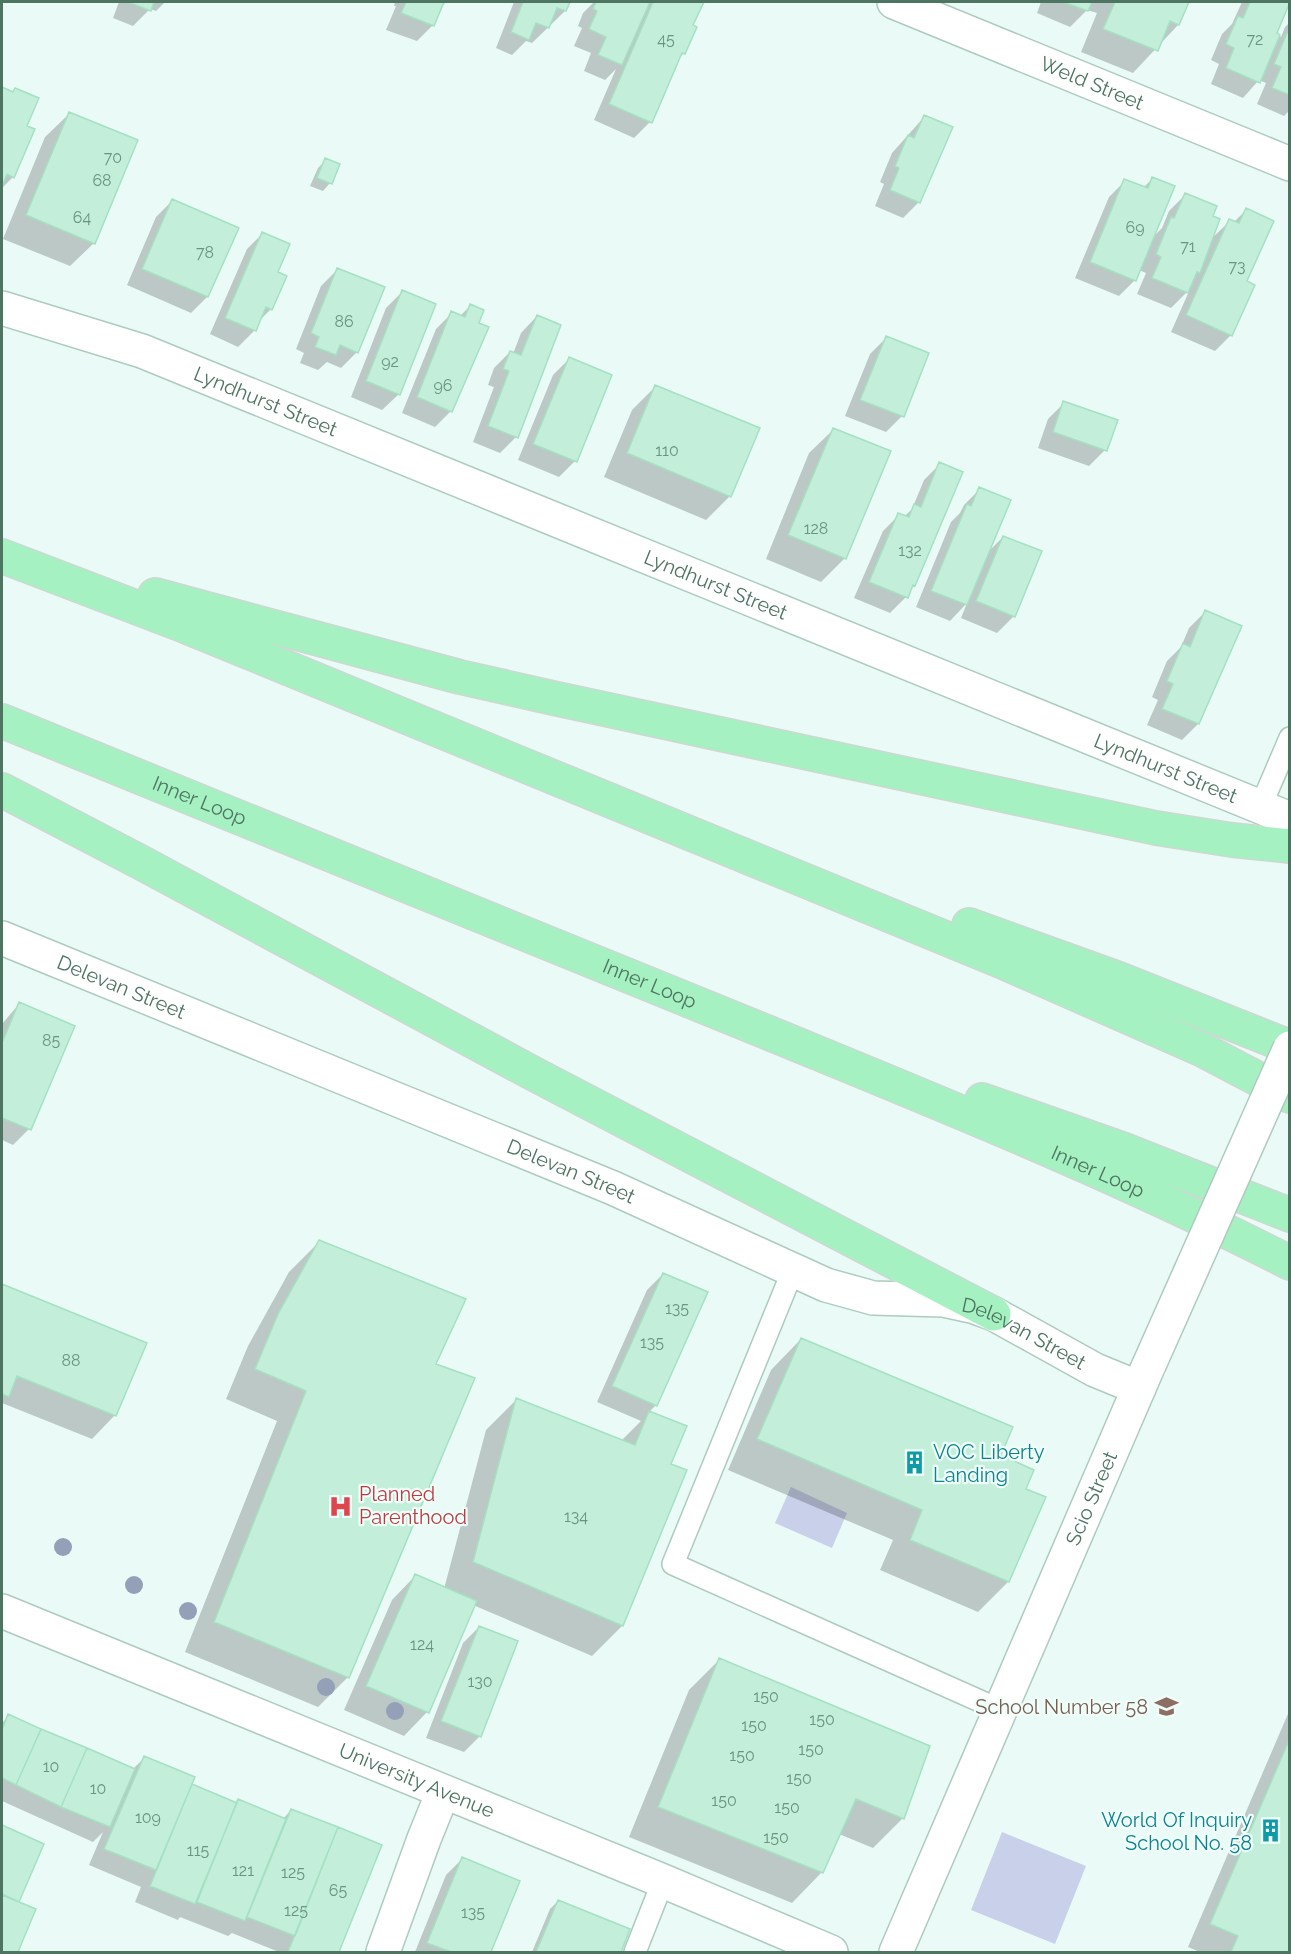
<svg xmlns="http://www.w3.org/2000/svg" width="1291" height="1954" font-family="Raleway,sans-serif">
  <style>
    .green { fill: #c8d1e9 }
    .shadow { fill: #0003 }
    .building { fill: #c3efda; stroke: #a4e1c3; stroke-width: 1.5 }
    .lines { fill: none; stroke-linecap: round; stroke-linejoin: round }
    .service-casing { stroke: #adcbbe; stroke-width: 24 }
    .minor-casing { stroke: #adcbbe; stroke-width: 36 }
    .tertiary-casing { stroke: #adcbbe; stroke-width: 36 }
    .motorway-casing { stroke: #cdd8d3; stroke-width: 36 }
    .service { stroke: #fff; stroke-width: 21 }
    .minor { stroke: #fff; stroke-width: 33 }
    .tertiary { stroke: #fff; stroke-width: 33 }
    .motorway { stroke: #a5f1c2; stroke-width: 33 }
    .tertiary-bridge-casing { stroke: #adcbbe; stroke-width: 36; stroke-linecap: butt }
    .tertiary-bridge { stroke: #fff; stroke-width: 33 }
    .tree { fill: #94a0b8 }
    .labels { text-anchor: middle; dominant-baseline: central; stroke-width: 4.5; stroke-linejoin: round; paint-order: stroke }
    .number-label { font-size: 16px; fill: #6b947f }
    .street-label { font-size: 20px; fill: #4e7561; stroke: #f0fefa }
    .culture-label { font-size: 20px; fill: #0d838f; stroke: #f0fefa; text-anchor: start }
    .health-label { font-size: 20px; fill: #be3a42; stroke: #f0fefa; text-anchor: start }
    .education-label { font-size: 20px; fill: #785e54; stroke: #f0fefa; text-anchor: end }
  </style>
  <rect width="100%" height="100%" fill="#eafbf7"/>
  <path class="green" d="M791,1487L847,1513L832,1548L775,1523Z
    M1002,1832L1086,1866L1055,1944L971,1910Z"/>
  <path class="shadow" d="M119,2H165L156,11L150,9L133,26L113,18Z
    M395,2H446L439,9L433,25L417,41L386,30L396,6H394Z
    M514,2H568L565,11L532,43L526,41L512,55L496,48Z
    M594,2H702L691,26L684,53L678,59L650,122L634,138L594,120L616,69L605,80L584,71L591,53L574,46L582,28L578,26L583,13Z
    M1041,2H1187L1178,25L1133,73L1081,52L1097,13L1087,10L1070,27L1037,13Z
    M1242,2H1288L1275,33L1281,37L1285,27L1290,22V110L1284,116L1257,104L1266,83L1259,80L1243,98L1211,84L1219,64L1211,60L1222,34L1232,24Z
    M2,88L12,93L15,90L25,127L13,177L2,188Z
    M69,114L94,243L70,266L3,239L45,137Z
    M925,116L919,202L903,218L875,206L884,184L880,182L892,153Z
    M326,160L330,183L323,191L310,186L318,168Z
    M1152,179L1153,237L1162,228L1169,211L1185,195L1211,217L1210,240L1230,221L1234,222L1246,210L1245,282L1231,335L1215,351L1171,332L1190,289L1171,308L1137,294L1146,273L1139,270L1135,280L1119,296L1075,278L1109,197L1125,181L1143,188Z
    M172,201L207,297L191,313L127,285L156,217Z
    M263,233L276,272L271,309L258,322L254,331L238,347L210,334L247,249Z
    M337,270L357,352L341,368L327,362L318,370L300,363L304,353L296,349L321,286Z
    M402,292L399,394L382,410L351,397L386,308Z
    M470,306L477,324L451,411L435,427L402,413L436,329L452,313L460,316Z
    M537,316L516,437L500,453L473,442L494,387L488,385L494,368L510,352L513,354L521,333Z
    M886,338L902,416L886,432L845,416L870,354Z
    M569,359L575,461L559,477L518,460L553,375Z
    M656,386L730,496L706,520L604,477L632,410Z
    M1064,403L1105,450L1089,466L1038,448L1048,419Z
    M833,430L845,558L821,582L766,559L809,453Z
    M940,464L914,585L906,597L890,613L854,598L883,531L899,515L904,517L912,509L924,480Z
    M980,489L987,553L1003,537L1040,552L1013,617L997,633L961,618L967,603L950,621L916,607L951,522L960,513L964,505Z
    M1205,612L1240,627L1198,724L1182,740L1147,725L1158,700L1152,697L1167,661L1181,647L1189,628Z
    M19,1004L29,1129L13,1145L2,1140V1024Z
    M319,1242L434,1364L348,1677L318,1707L185,1652L277,1421L226,1399L248,1346L289,1272Z
    M663,1274L656,1405L649,1412L669,1465L622,1626L592,1656L473,1605L427,1712L404,1736L344,1710L392,1600L415,1576L444,1589L486,1430L516,1400L621,1441L641,1421L597,1402L647,1290Z
    M2,1285L145,1344L115,1415L92,1439L2,1403Z
    M801,1339L999,1456L1008,1582L978,1612L880,1570L893,1540L728,1470L771,1370Z
    M479,1627L480,1736L464,1752L426,1738L463,1643Z
    M720,1659L903,1818L873,1848L839,1834L822,1872L792,1903L629,1837L689,1690Z
    M1290,1709V1952H1200L1188,1947Z
    M9,1716L132,1770L144,1758L190,1785L236,1804L283,1819L291,1810L380,1845L337,1952H279L232,1933L228,1936L180,1917L178,1920L135,1902L141,1887L89,1865L103,1832L93,1842L2,1801V1723Z
    M2,1827L42,1845L17,1902L34,1910L16,1952H2Z
    M462,1859L518,1882L489,1952H415L446,1875Z
    M558,1901L628,1930L619,1952H532L550,1909Z"/>
  <path class="building" d="M128,2H154L151,11Z
    M406,2H444L434,26L401,13Z
    M523,2H570L566,11L557,8L549,28L536,23L529,40L511,32Z
    M596,2H650L622,65L598,55L606,37L589,29L597,11L593,9Z
    M653,2H704L693,25L697,27L685,54L682,53L652,123L609,104Z
    M1063,2H1092L1088,11Z
    M1115,2H1189L1179,25L1170,21L1158,51L1103,29Z
    M1250,2H1290L1277,33L1280,35L1260,83L1226,68L1234,48L1226,44L1238,16L1243,18Z
    M1287,33L1290,34V95L1272,88L1281,67L1274,64Z
    M2,87L13,92L15,88L39,98L27,126L35,129L14,178L7,174L2,187Z
    M69,112L138,140L95,244L26,215Z
    M924,115L953,127L920,203L890,190L899,168L895,166L908,135L914,138Z
    M325,158L340,164L332,184L317,178Z
    M1152,177L1175,186L1136,281L1090,262L1124,179L1148,188Z
    M1185,193L1217,206L1213,216L1220,219L1200,273L1197,272L1188,293L1152,278L1161,257L1156,254L1171,217L1174,218Z
    M172,199L239,228L208,297L142,269Z
    M1246,208L1274,221L1247,281L1255,285L1232,336L1186,315L1229,219L1239,223Z
    M262,232L290,244L278,272L287,276L272,310L266,307L256,331L225,318Z
    M337,268L385,287L358,353L340,345L336,355L315,347L319,337L311,333Z
    M402,290L436,304L400,395L366,381Z
    M470,304L484,310L479,323L489,327L452,412L417,397L451,311L465,317Z
    M537,315L561,325L518,438L488,426L509,371L503,369L510,351L521,355Z
    M886,336L929,353L904,417L860,400Z
    M569,357L612,375L577,462L533,444Z
    M655,385L760,428L731,497L627,453Z
    M1063,401L1118,420L1107,451L1053,432Z
    M833,428L891,451L846,559L788,535Z
    M939,462L963,472L915,586L913,585L908,598L869,582L898,513L909,517L914,504L921,507Z
    M979,487L1011,500L967,605L931,591L967,504L971,506Z
    M1003,536L1042,551L1015,617L976,601Z
    M1205,610L1242,626L1199,724L1162,709L1173,684L1167,681L1183,643L1190,647Z
    M19,1002L75,1026L31,1130L2,1118V1043Z
    M319,1240L466,1299L436,1364L475,1378L349,1678L214,1622L306,1391L255,1369L278,1314Z
    M663,1273L708,1292L657,1406L612,1386Z
    M2,1284L147,1343L116,1416L17,1376L9,1397L2,1394Z
    M801,1338L1013,1427L1001,1455L1034,1470L1026,1489L1046,1497L1009,1582L910,1540L922,1510L757,1439Z
    M516,1398L635,1445L649,1411L687,1426L671,1464L687,1470L623,1626L473,1562Z
    M415,1574L477,1601L429,1713L366,1686Z
    M479,1626L518,1641L481,1737L441,1721Z
    M719,1658L930,1746L904,1819L856,1799L823,1873L658,1807Z
    M8,1714L41,1729L16,1785L2,1778V1730Z
    M41,1729L87,1748L61,1807L16,1785Z
    M1290,1738V1952H1231L1238,1936L1210,1924Z
    M87,1748L135,1769L110,1827L61,1807Z
    M144,1756L195,1777L156,1870L104,1849Z
    M192,1784L237,1803L195,1904L150,1886Z
    M238,1799L286,1819L245,1921L197,1902Z
    M291,1809L338,1827L295,1936L247,1917Z
    M2,1825L44,1844L19,1902L2,1894Z
    M338,1827L382,1845L339,1952H288Z
    M462,1857L520,1881L491,1952H451L427,1943Z
    M2,1895L36,1909L18,1952H2Z
    M558,1900L630,1929L621,1952H536Z"/>
  <g class="lines">
    <defs>
      <path id="service" d="M1260,808L1290,738
        M793,1270L673,1564L1000,1710
        M635,1952L663,1881"/>
      <g id="minor">
        <path id="s1" d="M894,2L1290,164"/>
        <path d="M383,1952L424,1839L443,1792"/>
      </g>
      <g id="tertiary">
        <path id="s2" d="M2,308L142,351L1290,819"/>
        <path id="s3" d="M2,938L613,1188L826,1285L873,1298L943,1300L975,1307L994,1314L1095,1370L1139,1388"/>
        <path id="s4" d="M2,1611L663,1881L831,1952"/>
        <path id="s5" d="M896,1952L1148,1367"/>
      </g>
      <g id="motorway">
        <path d="M2,556L185,626L1001,961L1203,1050L1290,1096"/>
        <path d="M155,595L460,677L553,698L1156,828L1232,840L1290,846"/>
        <path id="s6" d="M2,721C258,824 514,927 769,1033C944,1105 1121,1176 1290,1263"/>
        <path d="M2,790L142,863L536,1075L994,1314"/>
        <path d="M969,925L1119,979L1290,1047"/>
        <path d="M982,1100L1122,1149L1290,1215"/>
      </g>
    </defs>
    <use href="#service" class="service-casing"/>
    <use href="#minor" class="minor-casing"/>
    <use href="#tertiary" class="tertiary-casing"/>
    <use href="#motorway" class="motorway-casing"/>
    <use href="#service" class="service"/>
    <use href="#minor" class="minor"/>
    <use href="#tertiary" class="tertiary"/>
    <use href="#motorway" class="motorway"/>
    <defs>
      <path id="tertiary-bridge" d="M1149,1365L1290,1048"/>
    </defs>
    <use href="#tertiary-bridge" class="tertiary-bridge-casing"/>
    <use href="#tertiary-bridge" class="tertiary-bridge"/>
  </g>
  <g class="tree">
    <circle cx="63" cy="1547" r="9"/>
    <circle cx="134" cy="1585" r="9"/>
    <circle cx="188" cy="1611" r="9"/>
    <circle cx="326" cy="1687" r="9"/>
    <circle cx="395" cy="1711" r="9"/>
  </g>
  <defs>
    <symbol id="building-bare" viewBox="-9 -9 18 18"><path d="M-4-6H4V6H1V3H-1V6H-4ZM-2.5-4.3h1.7v1.8h-1.7ZM.8-4.3h1.7v1.8H.8ZM-2.5-1h1.7V.8h-1.7ZM.8-1h1.7V.8H.8Z" fill="#0f9aa8" stroke="#f0fefa" stroke-width="2.5" paint-order="stroke"/></symbol>
    <symbol id="hospital-bare" viewBox="-9 -9 18 18"><path d="M-5-5h3v3.5h4V-5h3V5h-3V1.5h-4V5h-3Z" fill="#e0444e" stroke="#f0fefa" stroke-width="2.5" paint-order="stroke"/></symbol>
    <symbol id="school-bare" viewBox="-9 -9 18 18"><path d="M0-5L7-2L0 1L-7-2ZM-4 1L0 2.5L4 1V4Q0 6-4 4Z" fill="#8d6e63" stroke="#f0fefa" stroke-width="2.5" paint-order="stroke"/></symbol>
  </defs>
  <g fill-rule="evenodd">
    <use href="#building-bare" x="898" y="1446" width="33" height="33"/>
    <use href="#hospital-bare" x="324" y="1490" width="33" height="33"/>
    <use href="#school-bare" x="1150" y="1690" width="33" height="33"/>
    <use href="#building-bare" x="1254" y="1814" width="33" height="33"/>
  </g>
  <g class="labels">
    <g class="number-label">
      <text x="666" y="39">45</text>
      <text x="1255" y="39">72</text>
      <text x="113" y="157">70</text>
      <text x="102" y="180">68</text>
      <text x="82" y="217">64</text>
      <text x="1135" y="227">69</text>
      <text x="1188" y="246">71</text>
      <text x="205" y="252">78</text>
      <text x="1237" y="266">73</text>
      <text x="344" y="321">86</text>
      <text x="390" y="361">92</text>
      <text x="443" y="385">96</text>
      <text x="667" y="450">110</text>
      <text x="816" y="528">128</text>
      <text x="910" y="550">132</text>
      <text x="51" y="1040">85</text>
      <text x="677" y="1308">135</text>
      <text x="652" y="1342">135</text>
      <text x="71" y="1360">88</text>
      <text x="576" y="1516">134</text>
      <text x="422" y="1644">124</text>
      <text x="480" y="1681">130</text>
      <text x="766" y="1696">150</text>
      <text x="822" y="1719">150</text>
      <text x="754" y="1725">150</text>
      <text x="811" y="1749">150</text>
      <text x="742" y="1755">150</text>
      <text x="51" y="1766">10</text>
      <text x="799" y="1778">150</text>
      <text x="98" y="1788">10</text>
      <text x="724" y="1800">150</text>
      <text x="787" y="1807">150</text>
      <text x="148" y="1817">109</text>
      <text x="776" y="1837">150</text>
      <text x="198" y="1850">115</text>
      <text x="243" y="1870">121</text>
      <text x="293" y="1872">125</text>
      <text x="338" y="1890">65</text>
      <text x="296" y="1910">125</text>
      <text x="473" y="1912">135</text>
    </g>
    <g class="street-label">
      <text stroke="none"><textPath href="#s1" startOffset="214">Weld Street</textPath></text>
      <text stroke="none"><textPath href="#s2" startOffset="280">Lyndhurst Street</textPath></text>
      <text stroke="none"><textPath href="#s2" startOffset="766">Lyndhurst Street</textPath></text>
      <text stroke="none"><textPath href="#s2" startOffset="1252">Lyndhurst Street</textPath></text>
      <text stroke="none"><textPath href="#s6" startOffset="213">Inner Loop</textPath></text>
      <text stroke="none"><textPath href="#s6" startOffset="699">Inner Loop</textPath></text>
      <text stroke="none"><textPath href="#s3" startOffset="129">Delevan Street</textPath></text>
      <text stroke="none"><textPath href="#s3" startOffset="615">Delevan Street</textPath></text>
      <text stroke="none"><textPath href="#s6" startOffset="1185">Inner Loop</textPath></text>
      <text stroke="none"><textPath href="#s3" startOffset="1101">Delevan Street</textPath></text>
      <text stroke="none"><textPath href="#s5" startOffset="494">Scio Street</textPath></text>
      <text stroke="none"><textPath href="#s4" startOffset="448">University Avenue</textPath></text>
    </g>
    <g class="culture-label">
      <text x="933" y="1452">VOC Liberty<tspan x="933" dy="23">Landing</tspan></text>
      <text x="1252" y="1820" text-anchor="end">World Of Inquiry<tspan x="1252" dy="23">School No. 58</tspan></text>
    </g>
    <g class="health-label">
      <text x="359" y="1494">Planned<tspan x="359" dy="23">Parenthood</tspan></text>
    </g>
    <g class="education-label">
      <text x="1148" y="1707">School Number 58</text>
    </g>
  </g>
  <rect width="1291" height="1954" fill="none" stroke="#4e7561" stroke-width="6"/>
</svg>
